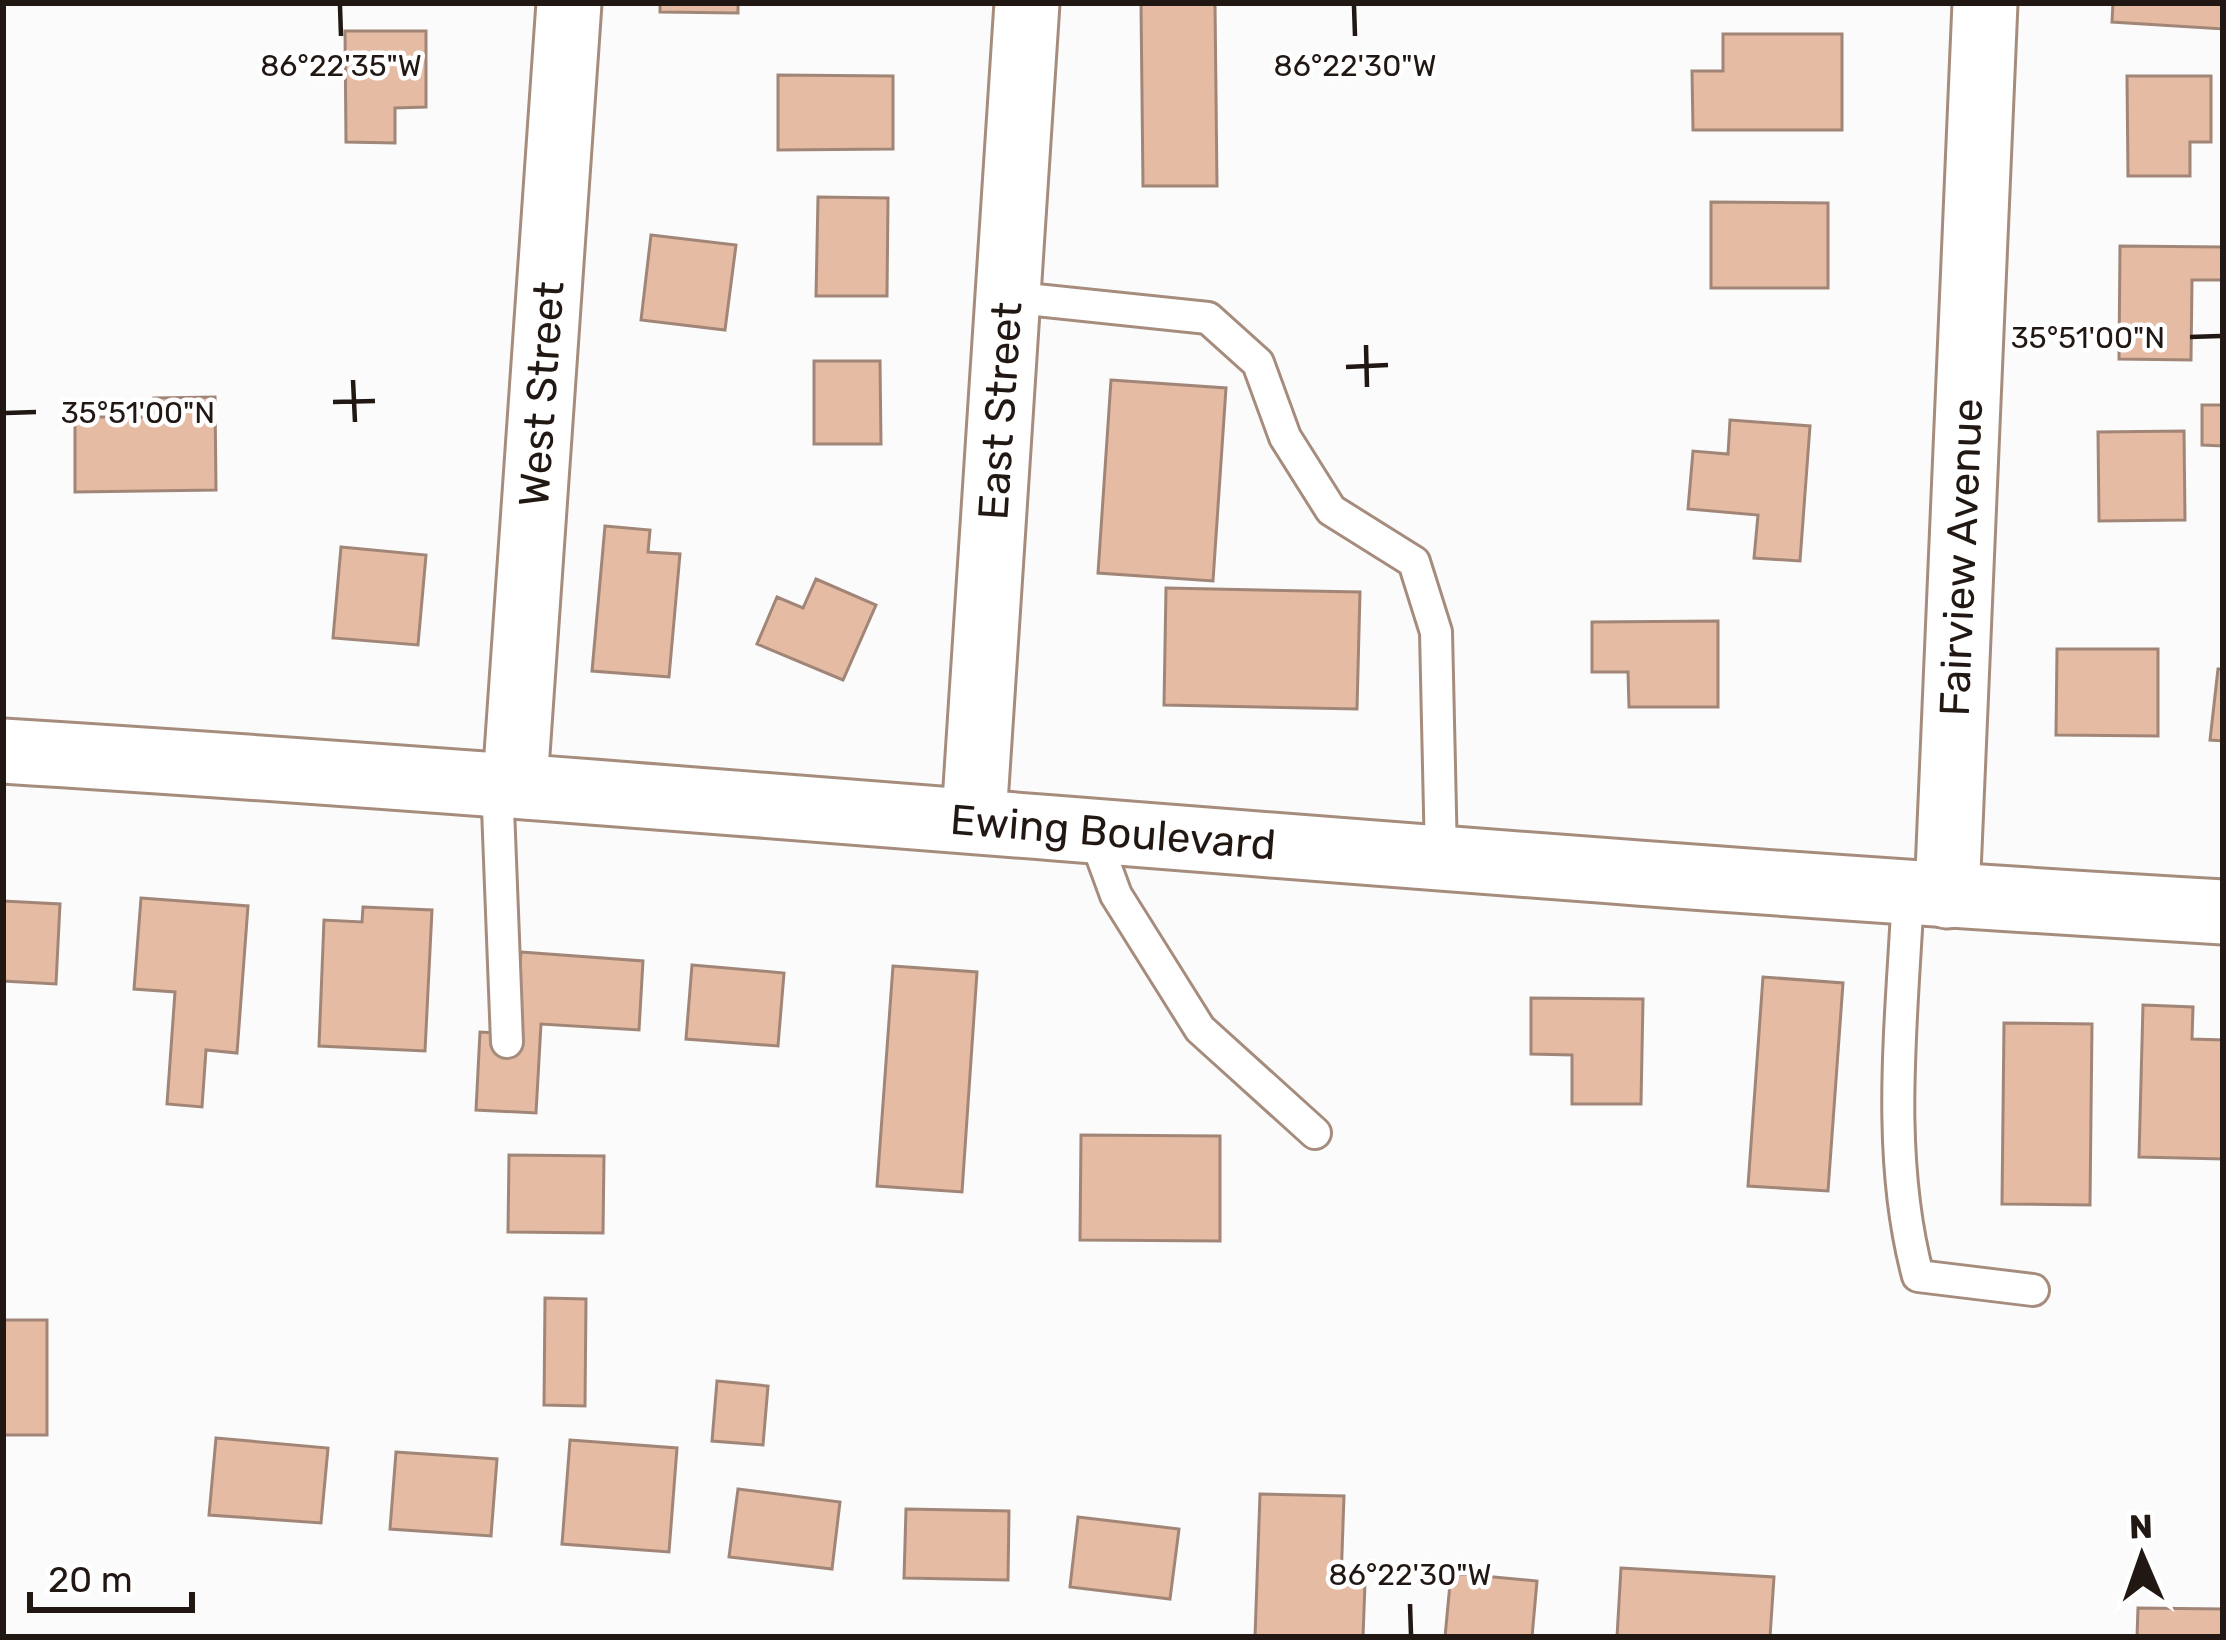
<svg xmlns="http://www.w3.org/2000/svg" width="2226" height="1640" font-family="Rubik,sans-serif">
  <style>
    .building { fill: #e5bba3; stroke: #a18678; stroke-width: 3 }
    .lines { fill: none; stroke-linecap: round; stroke-linejoin: round }
    .service-casing { stroke: #a68c7d; stroke-width: 36 }
    .minor-casing { stroke: #a68c7d; stroke-width: 69 }
    .service { stroke: #fff; stroke-width: 30 }
    .minor { stroke: #fff; stroke-width: 63 }
    .ticks { fill: none; stroke: #221813; stroke-width: 4.5 }
    .labels { text-anchor: middle; dominant-baseline: central; stroke-width: 9; stroke-linejoin: round; paint-order: stroke }
    .street-label { font-size: 42px; fill: #221813; stroke: #fff }
    .ticks-label { font-size: 30px; text-anchor: middle; fill: #221813; stroke: #fff; stroke-width: 9; stroke-linejoin: round; paint-order: stroke }
  </style>
  <rect width="100%" height="100%" fill="#fbfbfb"/>
  <path class="building" d="M660,3H738V13L660,12Z
    M1141,3H1215L1217,186H1143Z
    M2113,3H2223V29L2112,22Z
    M345,31H426V107L395,108V143L346,142Z
    M1723,34H1842V130H1693L1692,71H1723Z
    M778,75L893,76V149L778,150Z
    M2127,76H2211V142H2190V176H2128Z
    M818,197L888,198L887,296H816Z
    M1711,202L1828,203V288H1711Z
    M651,235L736,245L725,330L641,320Z
    M2120,246L2223,247V280H2192L2191,360L2119,359Z
    M814,361H880L881,444H814Z
    M1111,380L1226,388L1213,581L1098,573Z
    M215,397L216,490L75,492V417H154V398Z
    M2202,405H2223V446L2202,445Z
    M1730,420L1810,426L1800,561L1754,558L1758,515L1688,509L1693,451L1728,454Z
    M2184,431L2185,520L2099,521L2098,432Z
    M605,526L650,530L648,552L680,554L669,677L592,671Z
    M341,547L426,555L418,645L333,638Z
    M816,579L876,605L843,680L757,644L777,597L803,608Z
    M1166,588L1360,592L1357,709L1164,705Z
    M1718,621V707H1629L1628,672H1592V622Z
    M2057,649H2158V736L2056,735Z
    M2218,669H2223V741L2210,740Z
    M141,898L248,906L237,1053L206,1050L202,1107L167,1104L175,992L134,989Z
    M3,901L60,904L56,984L3,981Z
    M363,907L432,910L425,1051L319,1046L324,920L362,922Z
    M521,952L643,961L639,1030L541,1024L536,1113L476,1110L480,1032L515,1034Z
    M692,965L784,973L778,1046L686,1039Z
    M893,966L977,972L962,1192L877,1186Z
    M1763,977L1843,983L1828,1191L1748,1186Z
    M1531,998L1643,999L1641,1104H1572V1055L1531,1054Z
    M2143,1005L2193,1007L2192,1039L2223,1040V1159L2139,1157Z
    M2004,1023L2092,1024L2090,1205L2002,1204Z
    M1081,1135L1220,1136V1241L1080,1240Z
    M509,1155L604,1156L603,1233L508,1232Z
    M545,1298L586,1299L585,1406L544,1405Z
    M3,1320H47V1435H3Z
    M717,1381L768,1386L763,1445L712,1441Z
    M216,1438L328,1448L321,1523L209,1515Z
    M570,1440L677,1448L669,1552L562,1544Z
    M396,1452L497,1459L491,1536L390,1529Z
    M738,1489L840,1502L832,1569L729,1557Z
    M1260,1494L1344,1496L1341,1582L1365,1583L1363,1637H1255Z
    M906,1509L1009,1511L1008,1580L904,1578Z
    M1078,1517L1179,1529L1170,1599L1070,1587Z
    M1621,1568L1774,1577L1770,1637H1617Z
    M1451,1573L1537,1581L1532,1637H1445Z
    M2138,1608L2223,1609V1637H2137Z"/>
  <g class="lines">
    <defs>
      <path id="service" d="M1008,297L1208,318L1258,363L1285,437L1331,510L1414,562L1436,632L1441,856
        M497,782L507,1042
        M1091,827L1116,895L1200,1029L1315,1133
        M1908,893C1902,1019 1885,1153 1918,1276L2033,1290"/>
      <g id="minor">
        <path id="s1" d="M3,751C744,797 1482,869 2223,912"/>
        <path id="s2" d="M515,783L569,3"/>
        <path id="s3" d="M974,818L1027,3"/>
        <path id="s4" d="M1947,896L1985,3"/>
      </g>
    </defs>
    <use href="#service" class="service-casing"/>
    <use href="#minor" class="minor-casing"/>
    <use href="#service" class="service"/>
    <use href="#minor" class="minor"/>
  </g>
  <path class="ticks" d="M340,6L341,36M1354,6L1355,36M2190,337L2220,336M1366,345L1367,387M1346,367L1388,365M353,380L355,422M333,402L375,401M6,413L36,412M1410,1604L1411,1634"/>
  <g class="labels">
    <g class="street-label">
      <text stroke="none"><textPath href="#s2" startOffset="390">West Street</textPath></text>
      <text stroke="none"><textPath href="#s3" startOffset="408">East Street</textPath></text>
      <text stroke="none"><textPath href="#s4" startOffset="339">Fairview Avenue</textPath></text>
      <text stroke="none"><textPath href="#s1" startOffset="1113">Ewing Boulevard</textPath></text>
    </g>
  </g>
  <g class="ticks-label">
    <text x="341" y="76">86°22'35"W</text>
    <text x="1355" y="76">86°22'30"W</text>
    <text x="2088" y="348">35°51'00"N</text>
    <text x="138" y="423">35°51'00"N</text>
    <text x="1410" y="1585">86°22'30"W</text>
  </g>
  <rect width="2226" height="1640" fill="none" stroke="#221813" stroke-width="12"/>
  <g transform="translate(2142 1556) rotate(358)" stroke="#ffffff" stroke-width="9" paint-order="stroke">
  <path d="M0-9L21 45L0 30L-21 45Z" fill="#221813"/>
  <text y="-18" font-size="33" font-weight="bold" text-anchor="middle" fill="#221813">N</text>
  </g>
  <path d="M30 1592v18h162v-18" fill="none" stroke="#221813" stroke-width="6"/>
  <text x="48" y="1592" font-size="36" fill="#221813" stroke="#ffffff" stroke-width="9" paint-order="stroke">20 m</text>
</svg>
